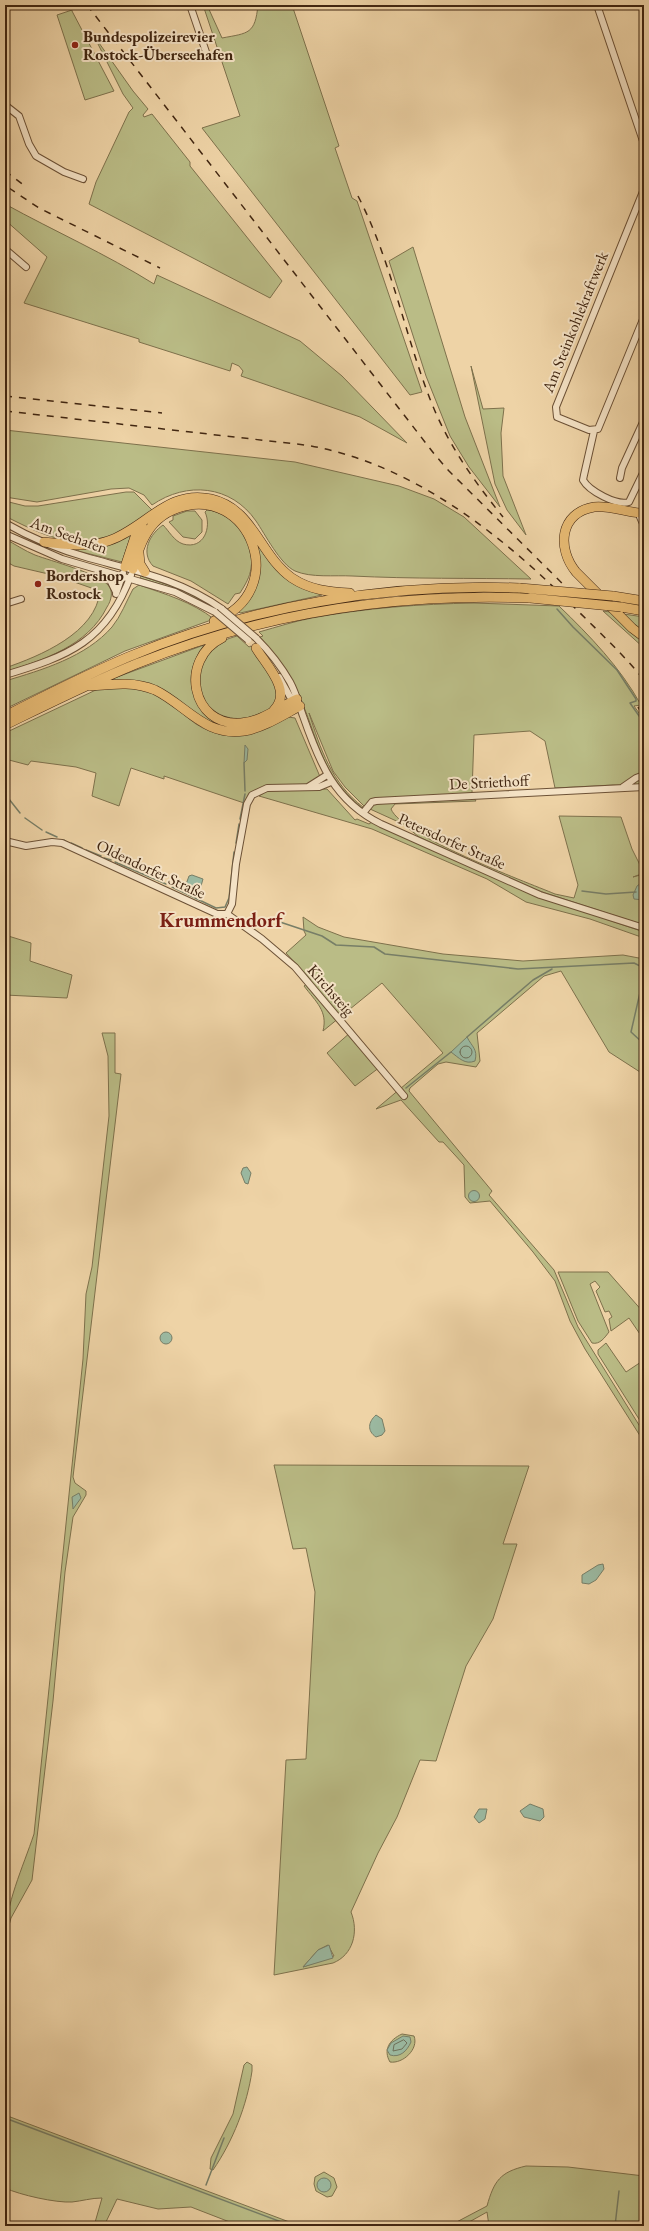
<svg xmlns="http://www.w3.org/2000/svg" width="649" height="2231" font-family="'EB Garamond',serif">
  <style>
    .green { fill: #babc86; stroke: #7e714c; fill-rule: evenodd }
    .water { fill: #9bb9a1; stroke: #777e67 }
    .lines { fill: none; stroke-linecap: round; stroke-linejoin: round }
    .shore { stroke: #6e7059; stroke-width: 1 }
    .stream { stroke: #777e67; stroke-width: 1.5 }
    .minor-casing { stroke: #6c5136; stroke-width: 8 }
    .highway-casing { stroke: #412611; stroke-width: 10 }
    .minor { stroke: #f4e2c5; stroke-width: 6 }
    .highway { stroke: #e7ba73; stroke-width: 9 }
    .rail { stroke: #412611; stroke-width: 1.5; stroke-dasharray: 7 7; stroke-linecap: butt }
    .minor-bridge-casing { stroke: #6c5136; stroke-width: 8; stroke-linecap: butt }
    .highway-bridge-casing { stroke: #412611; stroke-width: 10; stroke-linecap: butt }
    .minor-bridge { stroke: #f4e2c5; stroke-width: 6 }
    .highway-bridge { stroke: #e7ba73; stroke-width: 9 }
    .poi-dot { fill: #8f2418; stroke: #f4e2c5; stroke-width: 1.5 }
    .labels { text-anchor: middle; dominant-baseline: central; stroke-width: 4; stroke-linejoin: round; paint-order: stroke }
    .poi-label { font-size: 16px; font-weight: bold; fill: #412611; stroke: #f4e2c5; text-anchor: start }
    .street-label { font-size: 16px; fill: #412611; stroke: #f4e2c5 }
    .district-label { font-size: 20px; font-weight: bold; fill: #7a1f14; stroke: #f4e2c5 }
  </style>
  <rect width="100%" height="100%" fill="#eed3a6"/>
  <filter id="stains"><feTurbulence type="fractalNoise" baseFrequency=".005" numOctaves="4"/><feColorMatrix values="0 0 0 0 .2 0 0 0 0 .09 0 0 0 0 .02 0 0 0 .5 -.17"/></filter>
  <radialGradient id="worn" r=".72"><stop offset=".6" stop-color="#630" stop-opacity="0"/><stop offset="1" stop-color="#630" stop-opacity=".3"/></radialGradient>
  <path class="green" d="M203,5H207L222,38C249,33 255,34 258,5H292L339,146L335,148L352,198L357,201L422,392L410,395L202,128L240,116Z
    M72,10V11L114,91L85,100L57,15Z
    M99,43L133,91L148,109L143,115L144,117L152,114L190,162V166L282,281L270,298L89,204L96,182L129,112L133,108L123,94L98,44Z
    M5,204C54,231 106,254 154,284L157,275L300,341L342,376L407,443L360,417L241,376L243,371L239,366L232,363L230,371L139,342V339L24,303L47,257L5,220Z
    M413,247L465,417L500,507L469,467L450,436L426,376L389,261Z
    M471,366L483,409L504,408L501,433L503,476L526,535L507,510L495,484Z
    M5,430L295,462L399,486L434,499L464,517L531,579C471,578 412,579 352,576C335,575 311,578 295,571C280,564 265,534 256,521C231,485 187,481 152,505L144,495L129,488L111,489L37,502L5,497Z
    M126,492H134L152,510C97,556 65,547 5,516V501L25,506H38Z
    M194,500C247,501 250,544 282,574C289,581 299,586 308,590C313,591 319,592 322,595L240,613L238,611C299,544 208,464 153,519C140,532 139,548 130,562C132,528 162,503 194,500Z
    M207,510C233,512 256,542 251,568C250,577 245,585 240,593L235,594L228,604L191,581L153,566C140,552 150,534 163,525C169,531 174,541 183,544C204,550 212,527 205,512Z
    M187,511H195L202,520V532L195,539L183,537L169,522L173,520V516Z
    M131,535L122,562L78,551V549Z
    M5,539C15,544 25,551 35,555C51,561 97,573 108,585C114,591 111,601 107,607C88,646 43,660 5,672V668C40,656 96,633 100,591L57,576L14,566L5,561Z
    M141,576L180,589L219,609L173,588L140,578Z
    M139,585C165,594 192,602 214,619L125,651L5,709V681C42,670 86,657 112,627C121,616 126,602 133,589Z
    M474,603L559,606C590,636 620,667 641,705L634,706L644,720V786L613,785L555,788L545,741L530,731L474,735L472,793L371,800L364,806L345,787L333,771L309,713C320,748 332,784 363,807L362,808C319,773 319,739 298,693C289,673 274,654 260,637L263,636L259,632C277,627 295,621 312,618C366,608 420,604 474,603Z
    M603,611L644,617V648Z
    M237,636L249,647L251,646C258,662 281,678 278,697C277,706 268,710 261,713C217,734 181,691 208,652C214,643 227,639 237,636Z
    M204,645C183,675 188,701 218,723C223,726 230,727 235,730L211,725L169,695L109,680Z
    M100,688C112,688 135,685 146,689C166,697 179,712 196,724C231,746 256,733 288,717L295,718L321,779L308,788L258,791L247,804L164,776V779L131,768L119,806L92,796L96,773L76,767L31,761L28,765L9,760L5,753V733Z
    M327,789L355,820L357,819L369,824L372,822L526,892L644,932V938L590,919L526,902L487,879L372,829L259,796L267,791Z
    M474,798L476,801L395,804L391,809C402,836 524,881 555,894L574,898L578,885L559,816L621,817L632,849L644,873L633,877L644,874V925L533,889L419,837L403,824L370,809L374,804Z
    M303,917L318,927L344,937L443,954L523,961L623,955L644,959V1077L640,1072L609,1052L561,971L544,976L477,1033L480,1061L476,1067L446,1062L438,1064L410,1088L409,1091L492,1191L489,1195L554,1270L578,1327L644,1433V1442L585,1349L570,1321L555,1281L533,1252L490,1201L470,1203L465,1197L464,1165L443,1142H439L401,1100L376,1109L443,1053L382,983L323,1031C328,1011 316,1002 304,986L311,980L286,953L306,935L304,931Z
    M5,935L31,943L30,961L72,975L67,998L5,995Z
    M351,1032L380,1067L355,1086L327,1053Z
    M102,1033H115V1073L121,1074L73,1477L75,1483L86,1491V1495L73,1517L65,1572L53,1701L32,1880L11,1918L5,1940C5,1905 23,1867 34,1834L83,1359L86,1294L92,1267L109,1116L108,1056Z
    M558,1272H608L644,1313V1340L629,1318L611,1331L609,1319L612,1317L609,1311L605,1312L596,1291L600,1287L595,1281L590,1284L609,1332C605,1337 600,1345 592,1343L578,1321Z
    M606,1343L626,1372L644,1360V1427L598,1354V1350Z
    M274,1465L529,1466L503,1544H517L493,1619L466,1666L436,1761L420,1760L397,1817L378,1853L351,1912C359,1932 353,1955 333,1963L274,1975L286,1760L306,1759L315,1592L306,1548L293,1549ZM328,1945L334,1956L303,1967L318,1950Z
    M402,2034L414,2036C419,2049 403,2064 390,2062C383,2050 389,2040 402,2034Z
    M247,2062L252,2065V2071C247,2105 233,2141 213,2170L210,2169L211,2158L233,2114L244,2065Z
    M5,2115L300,2226H240L191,2207L158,2209L117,2199L104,2226H94L102,2198C91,2198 82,2201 72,2202C56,2203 20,2195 5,2188Z
    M526,2166L568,2167L644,2176V2226H489L487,2212L462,2226H449L487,2206C494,2181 500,2172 526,2166Z
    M324,2172L334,2178L337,2187L332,2196L327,2197L316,2191L314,2184L315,2177Z"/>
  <path class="water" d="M245,745L248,749L247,760L244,763Z
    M192,875L203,879L199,893L197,895L186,890L185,887L189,876Z
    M644,881V900L634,899L633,895L637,886Z
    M467,1037C472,1047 478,1049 475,1061C465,1065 459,1058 451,1052Z
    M247,1167L251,1173L248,1184L245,1183L241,1173L243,1168Z
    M468.5 1196a5.5 5.5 0 1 1 11 0a5.5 5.5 0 1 1-11 0Z
    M160 1338a6 6 0 1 1 12 0a6 6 0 1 1-12 0Z
    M376,1415L382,1419L385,1431L382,1435L376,1437C367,1431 368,1422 376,1415Z
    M79,1493L81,1498L73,1509L72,1497Z
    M603,1564L604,1569L596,1580L589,1584L582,1583V1575L598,1565Z
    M530,1804L543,1809L544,1817L540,1821L524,1817L520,1811Z
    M479,1809H487L485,1819L479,1823L474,1817Z
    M329,1945L333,1958L303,1967L318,1950Z
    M403,2036L410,2037L411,2042C407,2051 400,2058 390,2055L387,2050L391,2043Z
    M317 2185a7 7 0 1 1 14 0a7 7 0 1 1-14 0Z"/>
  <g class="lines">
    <path class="shore" d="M460 1052a6 6 0 1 1 12 0a6 6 0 1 1-12 0Z
      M404,2040L407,2043L402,2049L393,2051L394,2045Z"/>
    <path class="stream" d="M557,609L573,627L617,670L636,699V701L630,703L644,723
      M244,763L245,791
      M5,794L20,813
      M25,818L42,830
      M240,819L245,794
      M46,832L57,837
      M64,840L67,842
      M71,843L82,848
      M236,843L239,824
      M86,850L101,856
      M104,858L111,860
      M115,862L166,884
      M172,887L216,908L225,907L229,898L234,852
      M582,891L606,894L636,892
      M239,920H274L322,936L336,945L374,947L385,954L518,969L634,963L644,968
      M644,975L631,1032L644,1044
      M467,1037L533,980L552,969
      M406,1088L451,1052
      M5,2118L292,2226
      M206,2185L224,2138
      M615,2226L619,2191"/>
    <defs>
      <path id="minor" d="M190,5L206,52
        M597,5L644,144
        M5,105L19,116L29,144L36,156L64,172L83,179
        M644,189L556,407L557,417L589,430L598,429L644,317
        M5,249L26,267
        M594,431L584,475L583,480C589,491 617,506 629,502L644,471
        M620,478L622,468L644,420
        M644,507L640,517L644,526
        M5,523C31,538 60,550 89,558C136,571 182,580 222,609
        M5,534L62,559L175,592L215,612
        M100,573L110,580L116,592
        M116,594L123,573
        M5,604L21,599
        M256,638C269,651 281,666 290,682C296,693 299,705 303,716C319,762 334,801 381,824L540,895L644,928
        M5,675C69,656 107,641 131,575
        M279,677L294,704
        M308,787L327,775
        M623,787L636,778L644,775
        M363,813L372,802L376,801L644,787
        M5,841L26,846L52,842L62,843L217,914H227
        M227,914L262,939L295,967L404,1096
        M227,914L232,904L236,864L247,804L252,795L267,788L319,787L331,782"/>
      <path id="highway" d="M640,513C625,512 609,505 594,507C559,513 557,549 576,572L632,628L644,637
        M44,542C65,544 87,548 108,541C145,529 167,489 211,499C254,509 259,555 292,578C310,590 329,592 350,593
        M139,553L140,564L145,572
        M125,567L135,537L142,525
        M133,569C136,559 139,547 144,538C151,524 163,513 178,508C249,483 293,591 214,621
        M613,596L644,601
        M621,607L644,611
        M222,638C179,659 191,727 241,723C261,722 279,707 297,699
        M256,648C266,665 293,691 274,710
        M91,686C113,684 134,681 155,690C186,705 205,737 244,731C263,728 283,715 300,706
        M5,716C46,695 86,675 128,657C251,606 386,583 520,588
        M5,725C48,704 92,682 136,664C262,613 395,593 530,598"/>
    </defs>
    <use href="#minor" class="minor-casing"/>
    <use href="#highway" class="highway-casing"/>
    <use href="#minor" class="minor"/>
    <use href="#highway" class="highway"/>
    <path class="rail" d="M87,5L435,455L449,471L580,601
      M5,171L25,186
      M9,188L39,208L160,268
      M358,196C391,260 404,332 430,399C447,443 473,480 503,517
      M5,396L162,413
      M5,411L305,445C411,462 502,535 575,608C599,632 623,654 644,680
      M638,707L644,717"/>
    <defs>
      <path id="minor-bridge" d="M222,609L256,638
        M215,612L248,640"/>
      <path id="highway-bridge" d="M520,588L613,596
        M530,598L621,607"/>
    </defs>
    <use href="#minor-bridge" class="minor-bridge-casing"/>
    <use href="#highway-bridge" class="highway-bridge-casing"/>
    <use href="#minor-bridge" class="minor-bridge"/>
    <use href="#highway-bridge" class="highway-bridge"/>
  </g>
  <g class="poi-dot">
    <circle cx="75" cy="45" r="4"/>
    <circle cx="38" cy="584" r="4"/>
  </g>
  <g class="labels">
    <g class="poi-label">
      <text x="83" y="36">Bundespolizeirevier<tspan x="83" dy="18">Rostock-Überseehafen</tspan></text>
      <text x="46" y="575">Bordershop<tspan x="46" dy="18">Rostock</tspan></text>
    </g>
    <g class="street-label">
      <text transform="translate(575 322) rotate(-68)">Am Steinkohlekraftwerk</text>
      <text transform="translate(69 535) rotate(20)">Am Seehafen</text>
      <text transform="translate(489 782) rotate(-3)">De Striethoff</text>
      <text transform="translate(452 841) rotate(24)">Petersdorfer Straße</text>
      <text transform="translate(151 869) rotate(25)">Oldendorfer Straße</text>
      <text transform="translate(331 990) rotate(49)">Kirchsteig</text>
    </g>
    <g class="district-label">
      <text x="221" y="920">Krummendorf</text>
    </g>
  </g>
  <rect width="649" height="2231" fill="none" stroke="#eed3a6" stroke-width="20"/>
  <rect x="6" y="6" width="637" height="2219" fill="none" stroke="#412611" stroke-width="2"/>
  <rect x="10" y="10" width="629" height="2211" fill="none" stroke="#412611"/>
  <rect width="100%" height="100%" filter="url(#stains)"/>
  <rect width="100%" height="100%" fill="url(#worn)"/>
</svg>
